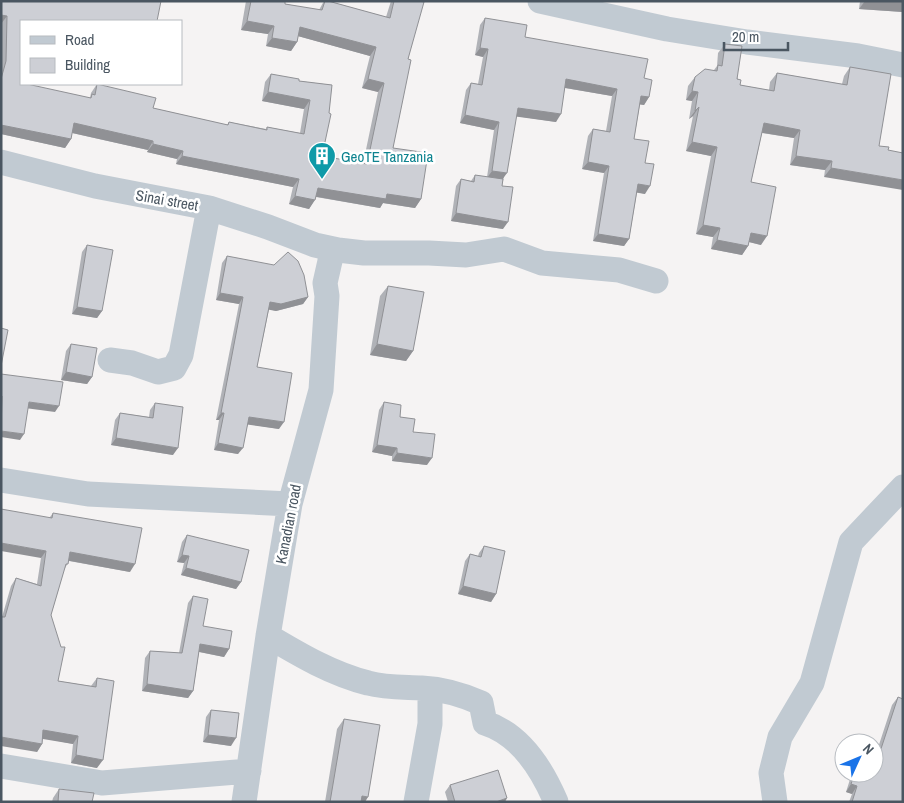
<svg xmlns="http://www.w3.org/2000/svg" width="904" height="803" font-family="'Archivo Narrow',sans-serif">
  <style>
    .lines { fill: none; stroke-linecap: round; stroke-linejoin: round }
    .street { stroke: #c1cad2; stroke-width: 25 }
    .wall { fill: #b0b2b7 }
    .shaded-wall { fill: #909195 }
    .building { fill: #cdcfd5; stroke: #909195 }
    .labels { text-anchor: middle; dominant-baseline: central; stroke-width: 5; stroke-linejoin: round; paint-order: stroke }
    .culture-label { font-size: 15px; fill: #0d838f; stroke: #fff; text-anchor: start }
    .street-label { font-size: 15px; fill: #4a5661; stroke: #fff }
  </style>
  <rect width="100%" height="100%" fill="#f5f3f3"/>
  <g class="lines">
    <path class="street" d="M540,1L667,29L747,42L858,56L903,65
      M1,162L95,186L209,208L268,227L315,245L338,250L364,253H429L466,255L504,249L542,263L619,270L656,281
      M110,360L132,363L158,372L174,368L181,355L209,208
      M1,480L88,494L290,504
      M268,636C300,655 332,674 368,683C386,688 404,687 422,688C442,689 463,695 481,703L485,723C520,734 542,769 556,802
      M1,766L102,783L249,771
      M244,802L268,636L290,504L321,390L327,296L325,283L330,261V249
      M416,802L430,724V689
      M775,802L771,773L780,737L812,683L851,542L903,487"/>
  </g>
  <path class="wall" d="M1,1L21,21V84L90,98L91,93L97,84L153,108L227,125L229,122L266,129L267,127L300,133L304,109L262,101L265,82L271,74L299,81L332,85L322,156L363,164L378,92L362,88L370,56L298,36L297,42L291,51L266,46L268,34L241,30L246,1H285V4L319,10L324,1H328L386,17L391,1H420L408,59L393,148L421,199L415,208L383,203L380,208L316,197L309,209L289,204L293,187L176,164L177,159L147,152L148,150L72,133L71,139L65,148L1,134Z
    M860,1H903V12L859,9Z
    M485,18L525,37L644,78L649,97L644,105L640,104L634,139L645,163V194L637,192L629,239L624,246L593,241L604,173L582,169L588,136L593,129L606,131L612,96L565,88L556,122L516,116L502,186L503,229L451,221L456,186L461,179L471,181L475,175L487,177L494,130L460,123L466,90L471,83L478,84L483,57L475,55L480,25Z
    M725,44L740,85L769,90L770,82L777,73L842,84L844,76L850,67L879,146L824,177L825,170L790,165L794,138L762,133L751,182L761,245L749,242L748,246L742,255L711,249L713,237L696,234L711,156L686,151L693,116L689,119L692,101L686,100L688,86L695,77L714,70L717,66L718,53Z
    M87,245L102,311L97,318L72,314L82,252Z
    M227,256L308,297L303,304L276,311L269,309L257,367L279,429L248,424L238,454L214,450L219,420H216L239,304L216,300L222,263Z
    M388,286L413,351L406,361L370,355L380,296Z
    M71,344L92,377L87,384L61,380L66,351Z
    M384,402L400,417L413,432L427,465L392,461V456L372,452L379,410Z
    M155,403L173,455L111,445L115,420L120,413L149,417L150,410Z
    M53,513L130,572L69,561L64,570L51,615L58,681L91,686L97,678V768L71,763L73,744L43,738L42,744L37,752L2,617L11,586L16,578L37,584L41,558L50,517Z
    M187,535L241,582L236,589L181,575L184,563L177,562L182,542Z
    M484,546L496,594L491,602L458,594L465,561L470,554L478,556L479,553Z
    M193,596L203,626L229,649L224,657L199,652L193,691L188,698L142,691L145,658L150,651L179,653L188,603Z
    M898,697L903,802H849L852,794L846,792L852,773H874V760L892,705Z
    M211,710L231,746L203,742L206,717Z
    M344,719L365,802H325L337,729Z
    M450,785L505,802H448L445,792Z
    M59,789L92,802H52L53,798Z"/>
  <path class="shaded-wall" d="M865,1L903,2V12L859,9Z
    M1,15L7,16L1,24Z
    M247,21L274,26L268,34L241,30Z
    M300,27L376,47L370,56L294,35Z
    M272,38L297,42L291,51L266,46Z
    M480,48L488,49L483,57L475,55Z
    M368,79L384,83L378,92L362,88Z
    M566,79L617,89L612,96L560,87Z
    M692,91L698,92L692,101L686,100Z
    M268,92L310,100L304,109L262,101Z
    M641,96L649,97L644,105L636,104Z
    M699,107L693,116L689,119L695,111Z
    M518,108L561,114L556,122L512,116Z
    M465,115L499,122L494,130L460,123Z
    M74,123L153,141L148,150L68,132Z
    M764,123L800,130L794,138L758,132Z
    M1,125L71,139L65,148L1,134Z
    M692,142L717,147L711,156L686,151Z
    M153,144L183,151L177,159L147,152Z
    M182,156L299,179L293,187L176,164Z
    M796,156L832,161L825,170L790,165Z
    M588,162L609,166L604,173L582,169Z
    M831,168L903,180V190L824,177Z
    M492,171L507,173L502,180L487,178Z
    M638,184L650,186L645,194L633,192Z
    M318,188L387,194L421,199L415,208L383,203L380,208L312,196Z
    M295,196L315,200L309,209L289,204Z
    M456,213L508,222L503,229L451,221Z
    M703,225L720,228L713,237L696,234Z
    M751,233L767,236L761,245L745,241Z
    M598,234L629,239L624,246L593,241Z
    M717,240L748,246L742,255L711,249Z
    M220,293L243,297L239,304L216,300Z
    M308,297L303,304L276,311L265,309L270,302Z
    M77,307L102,311L97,318L72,314Z
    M377,344L413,351L406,361L370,355Z
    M66,372L92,377L87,384L61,380Z
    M29,402L59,406L55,412L25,408Z
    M221,413H224L219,420H216Z
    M249,417L284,422L279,429L244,424Z
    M1,431L24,434L20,440L1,437Z
    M116,438L178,448L173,455L111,445Z
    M218,443L243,448L238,454L214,450Z
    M377,445L397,448L392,456L372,452Z
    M397,453L432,458L427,465L392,461Z
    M1,543L46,551L41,558L1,551Z
    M70,552L135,564L130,572L65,560Z
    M182,555L189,556L184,563L177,562Z
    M186,568L241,582L236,589L181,575Z
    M463,586L496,594L491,602L458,594Z
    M200,644L229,649L224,657L195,651Z
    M147,684L193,691L188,698L142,691Z
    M43,730L78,736L73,744L37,738Z
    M208,735L236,738L231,746L203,742Z
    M1,737L42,744L37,752L1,746Z
    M76,755L103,760L97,768L71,763Z
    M851,784L857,786L852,794L846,792Z
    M362,796L368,797L365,802H358Z
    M507,798L505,802H496Z"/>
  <path class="building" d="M1,1H161L157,21H21V84H27L91,98L92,94L95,95L97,84L156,98L153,108L228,125L229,122L267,130V127L304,134L310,100L268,92L271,74L299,79V81L332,85L329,113L331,114L322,156L367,164L384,83L368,79L376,47L300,27L297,42L272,38L274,26L247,21L251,1H285V4L322,10L325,1H328L390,18L394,1H420L424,2L408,59L411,60L393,148L428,153L421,199L387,194L386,199L318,188L315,200L295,196L299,179L182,156L183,151L153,144V141L74,123L71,139L1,125V79L6,61L7,16L1,15Z
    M886,1H903V2Z
    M485,18L527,25L525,37L648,59L644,78L652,80L649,97L641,96L634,139L649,141L645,163L654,164L650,186L638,184L629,239L598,234L609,166L588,162L593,129L610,132L617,89L566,79L561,114L518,108L507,173L492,171L499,122L465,115L471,83L482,85L488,49L480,48Z
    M725,44L742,46L737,79L741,80L740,85L774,91L777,73L847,85L850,67L891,74L879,146L889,147L888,150L903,153V180L831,168L832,161L796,156L800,130L764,123L751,182L776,187L767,236L751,233L748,246L717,240L720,228L703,225L717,147L692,142L699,107L695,111L698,92L692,91L695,77L705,69L717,71L718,65L722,66Z
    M475,175L503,179L502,186L513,187L508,222L456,213L461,179L474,182Z
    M87,245L113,250L102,311L77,307Z
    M288,252L298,261L304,275L308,297L281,304L270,302L257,367L292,373L284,422L249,417L243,448L218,443L224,413H221L243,297L220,293L227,256L274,265Z
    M388,286L424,292L413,351L377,344Z
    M1,328L8,330L1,366Z
    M71,344L97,348L92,377L66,372Z
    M1,374L63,382L59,406L29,402L24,434L1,431L2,396H1Z
    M384,402L401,405L400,417L415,419L413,432L435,434L432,458L397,453V448L377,445Z
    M155,403L183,407L178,448L116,438L120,413L153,418Z
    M1,509L52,518L53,513L142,528L135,564L70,552L68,564H66L51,615L61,647H65L58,681L96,687L97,678L114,681L103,760L76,755L78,736L43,730L42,744L1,737V617H5L16,578L41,586L46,551L1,543Z
    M187,535L249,550L241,582L186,568L189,556L182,555Z
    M484,546L505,551L496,594L463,586L470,554L481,557Z
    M193,596L208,599L203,626L232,631L229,649L200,644L193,691L147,684L150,651L182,653Z
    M898,697L903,699V802H852L857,786L851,784L855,773H874V763L876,764Z
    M211,710L239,713L236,738L208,735Z
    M344,719L380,725L368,797L362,796L361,802H330Z
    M498,770L507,798L496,802H455L450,785Z
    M59,789L94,793L92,802H58Z"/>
  <defs>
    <symbol id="building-pin" viewBox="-11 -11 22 30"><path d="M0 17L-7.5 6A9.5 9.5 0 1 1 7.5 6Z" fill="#0f9aa8" stroke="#fff"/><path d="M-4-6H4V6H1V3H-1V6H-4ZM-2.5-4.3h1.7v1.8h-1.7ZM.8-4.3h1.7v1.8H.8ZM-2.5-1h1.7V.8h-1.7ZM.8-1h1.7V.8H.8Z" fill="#fff"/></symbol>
  </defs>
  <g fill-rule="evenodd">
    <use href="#building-pin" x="306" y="140" width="32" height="43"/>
  </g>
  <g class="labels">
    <g class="culture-label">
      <text x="341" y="156">GeoTE Tanzania</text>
    </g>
    <g class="street-label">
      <text transform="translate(167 200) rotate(10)">Sinai street</text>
      <text transform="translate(288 524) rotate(-79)">Kanadian road</text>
    </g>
  </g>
  <rect width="904" height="803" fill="none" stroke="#4a5661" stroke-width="5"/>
  <rect x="20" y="20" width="162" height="65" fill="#ffffff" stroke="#b7bbc0"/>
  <rect x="30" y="36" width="25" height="8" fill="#c1cad2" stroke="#b7bbc0"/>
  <text x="65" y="45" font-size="15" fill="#4a5661">Road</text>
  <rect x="30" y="58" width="25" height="15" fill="#cdcfd5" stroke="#b7bbc0"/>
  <text x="65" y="70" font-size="15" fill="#4a5661">Building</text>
  <g transform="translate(859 758) rotate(46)"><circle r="24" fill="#ffffff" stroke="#b7bbc0"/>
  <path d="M0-4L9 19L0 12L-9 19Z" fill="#1a73e8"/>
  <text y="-8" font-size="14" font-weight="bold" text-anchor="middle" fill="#4a5661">N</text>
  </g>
  <path d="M724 42v8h64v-8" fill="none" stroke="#4a5661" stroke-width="2.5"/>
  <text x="732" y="42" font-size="15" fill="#4a5661" stroke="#ffffff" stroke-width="4" paint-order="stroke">20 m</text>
</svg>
